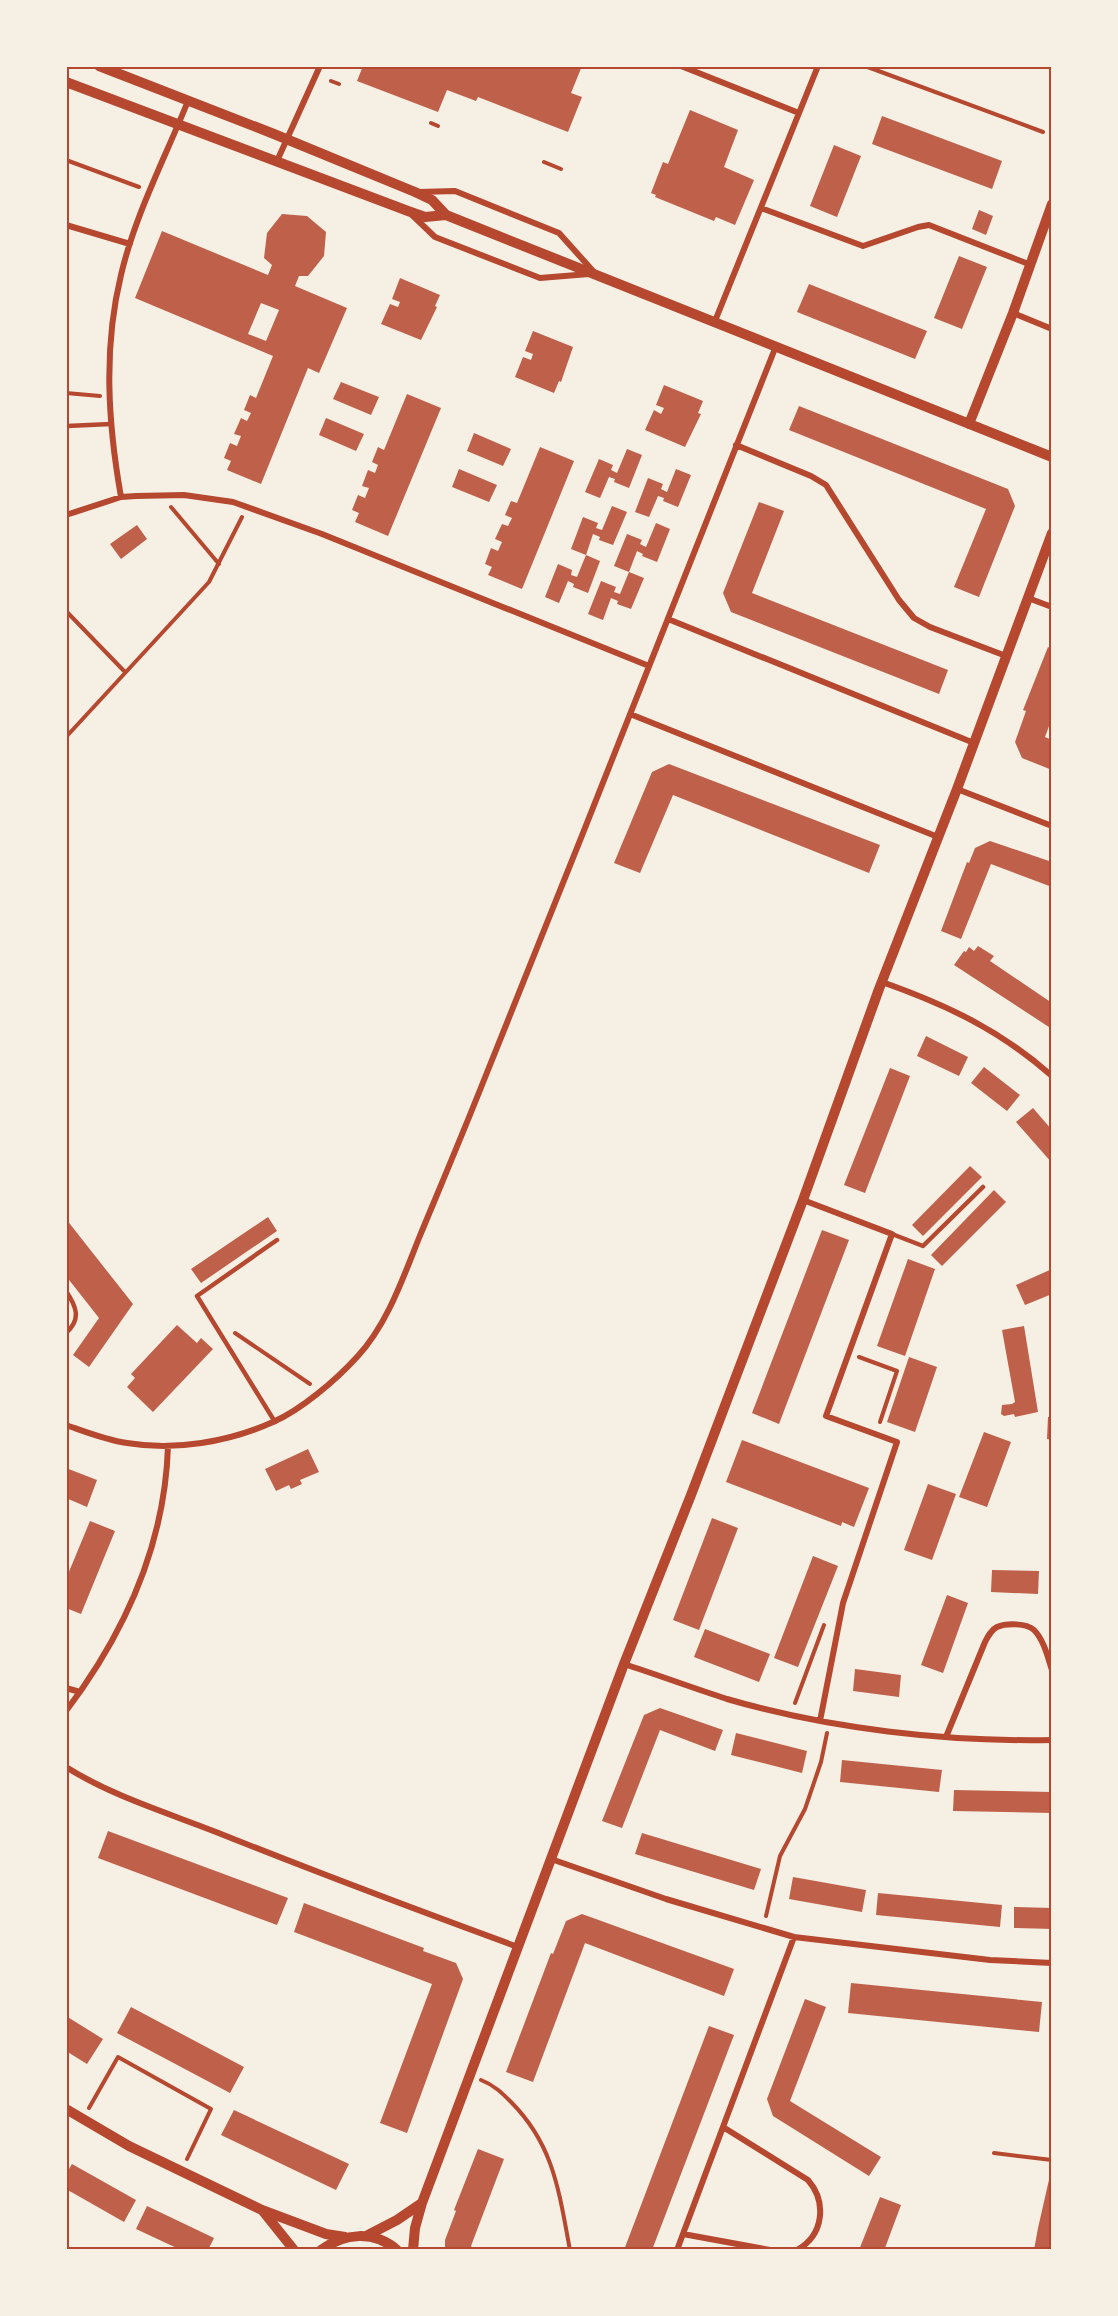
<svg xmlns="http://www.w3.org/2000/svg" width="1118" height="2316" font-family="Raleway,sans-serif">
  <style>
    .building { fill: #bf614a; fill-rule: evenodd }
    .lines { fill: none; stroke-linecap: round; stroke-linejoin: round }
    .path { stroke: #b5482f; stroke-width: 4 }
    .service { stroke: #b5482f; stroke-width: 4.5 }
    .minor { stroke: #b5482f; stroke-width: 6 }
    .tertiary { stroke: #b5482f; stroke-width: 10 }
    .neatline { fill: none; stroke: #b5482f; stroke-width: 2 }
  </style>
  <rect width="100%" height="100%" fill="#f6efe4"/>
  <path class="building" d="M363,66H582L571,93L582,97L568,132L478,97L476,101L447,90L438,112L357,81Z
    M690,110L738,130L724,167L754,180L735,225L716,217L714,221L655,197L656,195L651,193L663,162L668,164Z
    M882,116L1002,161L992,189L872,144Z
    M834,145L861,156L837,217L810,206Z
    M979,210L993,216L986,235L972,229Z
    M282,214L307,216L326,232L324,256L308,276H299L295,286L347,308L319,373L308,368L261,484L227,470L231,461L224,458L230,443L237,446L241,436L234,434L241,418L247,421L251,413L244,410L250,395L256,398L273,356L135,298L162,231L268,275L272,265L264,258L267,233ZM261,303L279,310L266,341L248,334Z
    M959,256L987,267L962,329L934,318Z
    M400,278L440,295L435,306L437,307L421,340L381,324L390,304L398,307L400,302L392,299Z
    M809,284L927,331L915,359L797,312Z
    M533,331L573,347L561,382L559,381L554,393L515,377L523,357L531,360L533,354L525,351Z
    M341,382L379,397L371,415L333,399Z
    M664,385L703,401L698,413L701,414L685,447L645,430L654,410L661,414L664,408L656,405Z
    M407,394L441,408L388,536L355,522L359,513L352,510L358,495L365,498L369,488L362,486L368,470L375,473L378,465L372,462L378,447L384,450Z
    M799,406L1008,489L1015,506L979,597L954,587L986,509L789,430Z
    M326,418L364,434L356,451L319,435Z
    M474,433L511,449L503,466L467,451Z
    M540,447L574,461L522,589L488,575L492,567L485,564L491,548L498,551L502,542L495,539L502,524L508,526L512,518L505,515L511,501L517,503Z
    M627,449L642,455L629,488L614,482L615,479L609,477L600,498L585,492L599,459L613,465L611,470L617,473Z
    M459,469L497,485L489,502L452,487Z
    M676,469L691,475L678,507L663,501L664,498L658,496L649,517L635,512L648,478L663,484L661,489L667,492Z
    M759,502L784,511L752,593L948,670L939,694L731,612L723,593Z
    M612,506L627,512L613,545L599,540L600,537L593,534L586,555L571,549L583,517L598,523L596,528L602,530Z
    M656,523L670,529L657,562L642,556L643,554L637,551L629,572L614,566L627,534L642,540L640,544L646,547Z
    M137,525L147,539L121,559L110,544Z
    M586,555L600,561L588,593L573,587L574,584L568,581L559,603L545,597L558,564L572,570L571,575L577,577Z
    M629,572L644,578L631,609L617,604L618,601L611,598L603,620L588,614L601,581L616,587L614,592L620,594Z
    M1048,647L1052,649V718L1045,737L1052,740V770L1022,758L1015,742L1026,711L1023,710Z
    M669,764L880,845L869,873L673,795L640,873L614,863L652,772Z
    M990,841L1052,862V887L991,864L961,939L941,931L967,862L969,863L975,848Z
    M978,946L994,956L990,961L1052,1003V1029L954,965L964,951L966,952L969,947L974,951Z
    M926,1036L968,1057L959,1076L917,1056Z
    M984,1067L1020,1095L1007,1111L971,1083Z
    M890,1068L910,1076L865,1193L844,1185Z
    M1033,1108L1052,1130V1163L1016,1122Z
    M970,1166L982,1177L923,1236L912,1225Z
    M994,1190L1006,1202L942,1266L931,1255Z
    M268,1217L277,1231L201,1283L191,1269Z
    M66,1219L133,1304L89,1367L73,1355L99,1318L66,1276Z
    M822,1230L849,1240L779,1424L752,1413Z
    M908,1259L935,1269L905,1356L877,1346Z
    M1052,1269V1294L1025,1305L1016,1285Z
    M177,1325L197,1343L201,1338L213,1349L153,1412L127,1387L135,1378L131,1374Z
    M1024,1326L1038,1412L1015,1417L1014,1414L1004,1416L1001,1414L1002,1405L1012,1404L1015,1402L1002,1330Z
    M909,1357L937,1367L915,1432L887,1422Z
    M1048,1417H1052V1440L1047,1439Z
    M984,1432L1011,1442L987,1507L959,1497Z
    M742,1440L869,1488L854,1527L842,1522L841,1526L726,1482Z
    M308,1449L319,1472L300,1480L302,1484L291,1489L289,1485L276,1491L265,1469Z
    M66,1468L97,1480L87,1507L66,1498Z
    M928,1484L956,1494L932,1560L904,1550Z
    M712,1518L738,1528L699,1630L673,1620Z
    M90,1521L115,1531L81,1614L66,1608V1579Z
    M813,1556L838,1566L798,1667L774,1658Z
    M992,1570L1039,1571L1038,1594L991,1592Z
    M947,1595L968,1603L943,1673L921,1665Z
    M705,1629L770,1654L759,1682L694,1657Z
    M855,1669L901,1675L899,1697L853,1691Z
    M660,1708L723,1730L715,1751L660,1730L622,1828L602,1821L644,1715Z
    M736,1733L807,1751L802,1773L731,1755Z
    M842,1760L942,1770L939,1792L840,1782Z
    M954,1790L1052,1792V1813L953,1811Z
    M108,1831L288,1898L277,1925L98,1858Z
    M642,1833L761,1869L754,1890L635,1854Z
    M793,1877L866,1890L862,1912L789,1899Z
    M878,1893L1002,1905L1000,1927L876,1915Z
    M304,1903L424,1948L423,1951L456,1963L463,1979L407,2133L380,2123L432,1984L294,1932Z
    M1014,1907L1052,1908V1929L1014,1928Z
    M582,1914L734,1969L724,1996L585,1943L533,2082L506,2072L551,1953L553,1954L566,1921Z
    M851,1983L1042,2002L1039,2032L848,2013Z
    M805,1999L826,2007L790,2101L881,2157L869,2176L773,2116L767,2099Z
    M131,2007L244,2067L230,2093L117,2033Z
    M66,2016L103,2039L87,2064L66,2051Z
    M709,2026L734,2035L652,2250H624Z
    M234,2110L349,2164L336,2190L221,2135Z
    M478,2149L504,2159L471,2246L473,2250H445V2240L456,2211L454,2210Z
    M72,2164L136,2200L124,2222L66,2189V2174Z
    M1051,2171L1052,2250H1034L1038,2228Z
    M880,2197L901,2205L885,2248L884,2250H859Z
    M147,2206L214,2238L208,2250H181L136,2229Z"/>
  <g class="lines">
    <path class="path" d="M865,66L1043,132
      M331,81L339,84
      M431,123L438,126
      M66,160L139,187
      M544,162L561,169
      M66,393L100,396
      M171,507L219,564
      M66,611L125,672
      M66,737L209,582L242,517
      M235,1333L310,1384
      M859,1357L897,1371L880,1422
      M795,1703L824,1625
      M766,1916L780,1856L805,1809L821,1762L827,1733
      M481,2080C494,2085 502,2093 511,2102C554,2145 559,2192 570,2250
      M89,2108L118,2057L211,2109L187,2159
      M994,2153L1052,2160"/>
    <path class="service" d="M66,423L67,426L111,424
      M892,1234L923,1246L983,1187
      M66,1291C76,1306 82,1319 66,1333
      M275,1422L197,1296L277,1240"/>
    <path class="minor" d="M681,66L799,113
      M277,161L320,66
      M419,192L455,191L559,233L593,271
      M761,208L863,246L918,227L929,225L1031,265
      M412,215L435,237L540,278L589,274
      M66,225L130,244
      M1013,313L1052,329
      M715,321L818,66
      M736,445L811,476L826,485L899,600L914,618L930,627L1006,656
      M121,497C108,423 103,349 121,275C135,215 165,158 188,101
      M66,515L121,497L136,496L184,495L233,502L322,534L649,666
      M1028,598L1052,607
      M668,619L974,743
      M630,714L938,837
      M957,789L1052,826
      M882,982C947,1005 1000,1030 1052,1076
      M803,1200L892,1234L826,1416L897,1442L843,1603L820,1721
      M66,1425C86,1432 106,1440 127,1443C175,1451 229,1442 273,1422C301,1410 336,1380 357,1357C387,1325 403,1278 419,1238C441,1185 463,1133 484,1080C583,836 678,591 776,346
      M624,1664C658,1675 693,1688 727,1699C830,1729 945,1742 1052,1740
      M66,1688L80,1692
      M66,1711C125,1633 165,1544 168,1446
      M946,1737L985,1642C988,1636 991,1630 997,1627C1006,1623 1027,1623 1034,1630C1044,1640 1048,1658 1052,1670
      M66,1767C112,1796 165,1812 216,1832C316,1872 417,1910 518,1947
      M551,1859L666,1899L794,1937L990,1960L1052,1963
      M723,2127L808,2180C827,2202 824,2235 797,2250
      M683,2234L770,2250
      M677,2250L794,1937"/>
    <path class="tertiary" d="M99,66L274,134L415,192L432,200L446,215L1052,457
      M66,82L408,211L425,217L446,215
      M969,424L1013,313L1052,204
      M66,2109L129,2146L262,2210L326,2234L345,2237
      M262,2210L294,2250
      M368,2235L397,2220L422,2203
      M321,2250C344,2233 374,2230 397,2250
      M413,2250L415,2228L422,2203L624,1664L691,1495L803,1200L879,989L957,789L1052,533"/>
  </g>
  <rect width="1118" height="2316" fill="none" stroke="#f6efe4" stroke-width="135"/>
  <rect x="68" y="68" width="982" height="2180" class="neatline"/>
</svg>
